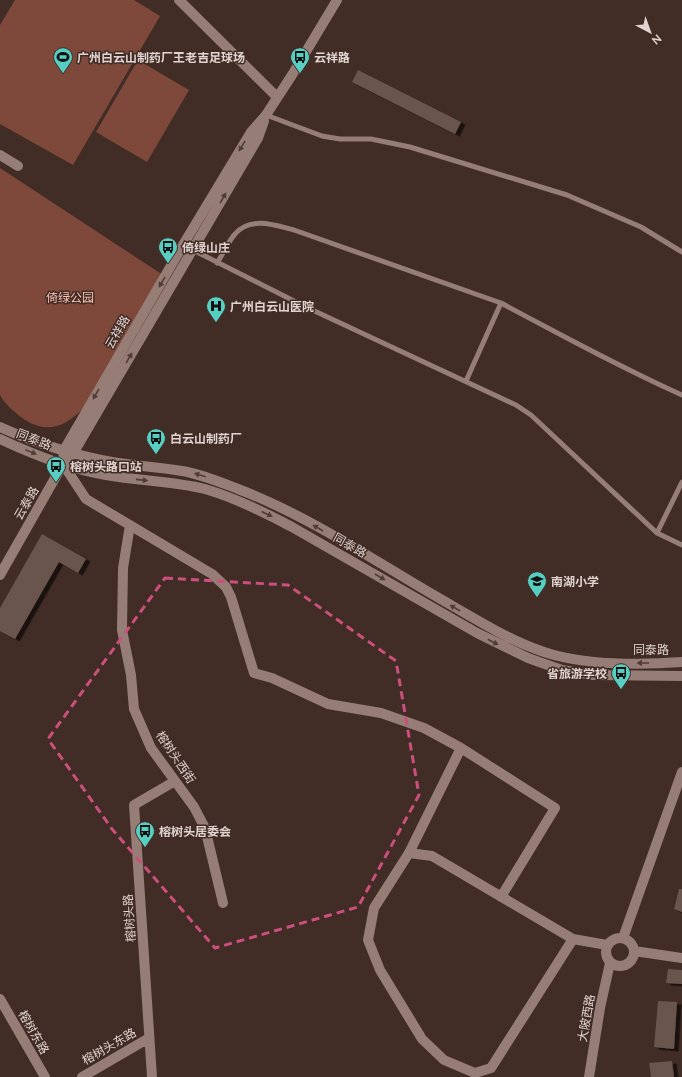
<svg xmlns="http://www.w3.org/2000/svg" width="682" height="1077" font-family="Lato,'Noto Sans SC',sans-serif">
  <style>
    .green { fill: #7e493b }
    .building { fill: #6b544d; filter: url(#shadow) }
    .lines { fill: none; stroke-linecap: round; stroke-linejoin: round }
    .service { stroke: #967d76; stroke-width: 5 }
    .minor { stroke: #967d76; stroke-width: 10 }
    .secondary { stroke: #967d76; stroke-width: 10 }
    .oneway { fill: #523c36 }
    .marked { fill: none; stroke: #cb507e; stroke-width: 3; stroke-dasharray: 8 5; stroke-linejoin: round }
    .labels { text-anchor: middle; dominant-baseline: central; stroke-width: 3; stroke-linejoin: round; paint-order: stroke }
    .poi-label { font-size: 12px; font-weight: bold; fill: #e1d3cf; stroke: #412c26; text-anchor: start }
    .park-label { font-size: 12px; fill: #f9c2b2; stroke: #412c26 }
    .street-label { font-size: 12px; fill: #e1d3cf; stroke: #412c26 }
  </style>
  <defs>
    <filter id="shadow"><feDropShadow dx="4.5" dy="2.5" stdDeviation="0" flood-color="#0009"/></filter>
  </defs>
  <rect width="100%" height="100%" fill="#412c26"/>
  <path class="green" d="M15,0H134L160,16L73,165L0,124V25Z
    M138,60L189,90L147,162L96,132Z
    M0,168L163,275L84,408C63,428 46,435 21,417C13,411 5,404 0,395Z"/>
  <path class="building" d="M358,70L461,122L455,134L352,82Z
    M42,534L86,559L78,573L59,562L15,639L0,631V608Z
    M679,889H682V912L674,909Z
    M668,969L682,970V984L666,983Z
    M658,1001L677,1002L674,1049L654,1047Z
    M672,1061L674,1077H651L649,1063Z"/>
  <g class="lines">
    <path class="service" d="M266,115L322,136L340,139H371L410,147L567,195L641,227L682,252
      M191,249L306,307L516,405L531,415L657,533L682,545
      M217,263C223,254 228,242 235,234C250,216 275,225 294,230L501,303L466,381
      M501,303C561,335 620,367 682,395
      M657,533L682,482"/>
    <path class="minor" d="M179,0L277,97
      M0,155L18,166
      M63,464L86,499L212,574L226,587L231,597L254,673L272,678L328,704L381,713L424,728L461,748L555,808L501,897
      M63,464L64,450L183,245L251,132L266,115L292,75L337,0
      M130,525L123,568L122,630L131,675L134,709L151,748L194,807L205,828L223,903
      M0,575L63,464L74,452L258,138L264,121
      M409,853L461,748
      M606 952a14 14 0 1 1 28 0a14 14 0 1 1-28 0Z
      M623,938L682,772
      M573,939L491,1068L475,1073L444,1060L422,1039L380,970L368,940L374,908L409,853L432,856L573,939L607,945
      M634,951L682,958
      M0,999L45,1077
      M82,1077L149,1038
      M152,1077L134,805L175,781
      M589,1077L600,1008L610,963"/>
    <path class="secondary" d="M0,427C33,442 76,456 112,462C135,466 159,467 182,471C201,474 220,482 238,489C312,517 382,566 451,605C484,624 517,645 554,655C593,665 641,665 682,662
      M0,439C34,455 69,469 106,475C139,481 173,481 205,489C236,498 264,512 292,527L477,633L528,658L562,670L593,675L682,676"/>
  </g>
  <defs><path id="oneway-solid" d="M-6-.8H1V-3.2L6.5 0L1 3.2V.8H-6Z"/></defs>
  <g class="oneway">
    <use href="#oneway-solid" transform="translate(242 146) rotate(121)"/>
    <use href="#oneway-solid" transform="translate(223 198) rotate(-60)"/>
    <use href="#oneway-solid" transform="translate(162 282) rotate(120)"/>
    <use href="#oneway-solid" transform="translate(129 358) rotate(-60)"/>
    <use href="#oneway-solid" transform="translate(96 394) rotate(120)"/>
    <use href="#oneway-solid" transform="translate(31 452) rotate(22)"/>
    <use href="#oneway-solid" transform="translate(200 475) rotate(-163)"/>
    <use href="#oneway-solid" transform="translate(142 480) rotate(6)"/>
    <use href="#oneway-solid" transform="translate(267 514) rotate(25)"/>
    <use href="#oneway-solid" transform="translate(318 528) rotate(-150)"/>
    <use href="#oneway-solid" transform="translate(380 577) rotate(30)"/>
    <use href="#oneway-solid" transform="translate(455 608) rotate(-150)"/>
    <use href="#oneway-solid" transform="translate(493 642) rotate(28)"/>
    <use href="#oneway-solid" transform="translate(643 663) rotate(-180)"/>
  </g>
  <path class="marked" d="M165,578L288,585L396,661L419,795L358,907L215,948L112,829L48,739Z"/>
  <defs>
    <symbol id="stadium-pin" viewBox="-11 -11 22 30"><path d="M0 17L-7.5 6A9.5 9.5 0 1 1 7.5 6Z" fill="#57cec2" stroke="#412c26"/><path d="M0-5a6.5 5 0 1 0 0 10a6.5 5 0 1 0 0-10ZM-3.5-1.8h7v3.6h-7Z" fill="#111"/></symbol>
    <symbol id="bus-pin" viewBox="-11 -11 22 30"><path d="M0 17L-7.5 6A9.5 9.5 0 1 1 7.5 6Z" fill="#57cec2" stroke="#412c26"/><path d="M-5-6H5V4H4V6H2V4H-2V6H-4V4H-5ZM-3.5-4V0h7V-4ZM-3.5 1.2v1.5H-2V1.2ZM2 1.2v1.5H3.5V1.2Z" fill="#111"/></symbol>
    <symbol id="hospital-pin" viewBox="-11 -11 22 30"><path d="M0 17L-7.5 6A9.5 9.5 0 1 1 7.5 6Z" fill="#57cec2" stroke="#412c26"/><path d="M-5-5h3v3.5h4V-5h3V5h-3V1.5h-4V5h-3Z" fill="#111"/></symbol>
    <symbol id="school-pin" viewBox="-11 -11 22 30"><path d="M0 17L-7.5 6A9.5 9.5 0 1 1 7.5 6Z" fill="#57cec2" stroke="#412c26"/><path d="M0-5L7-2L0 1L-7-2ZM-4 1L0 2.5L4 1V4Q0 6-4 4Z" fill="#111"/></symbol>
  </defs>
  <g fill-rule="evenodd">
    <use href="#stadium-pin" x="52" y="46" width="22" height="30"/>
    <use href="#bus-pin" x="289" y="46" width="22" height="30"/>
    <use href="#bus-pin" x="157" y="236" width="22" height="30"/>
    <use href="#hospital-pin" x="205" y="295" width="22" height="30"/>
    <use href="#bus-pin" x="145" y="427" width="22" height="30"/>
    <use href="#bus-pin" x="45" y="455" width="22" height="30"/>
    <use href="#school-pin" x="526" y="570" width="22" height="30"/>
    <use href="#bus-pin" x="610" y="662" width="22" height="30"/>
    <use href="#bus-pin" x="134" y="820" width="22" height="30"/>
  </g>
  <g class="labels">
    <g class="poi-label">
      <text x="77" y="57">广州白云山制药厂王老吉足球场</text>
      <text x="314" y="57">云祥路</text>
      <text x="182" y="247">倚绿山庄</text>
      <text x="230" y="306">广州白云山医院</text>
      <text x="170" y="438">白云山制药厂</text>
      <text x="70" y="466">榕树头路口站</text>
      <text x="551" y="581">南湖小学</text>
      <text x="607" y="673" text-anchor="end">省旅游学校</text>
      <text x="159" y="831">榕树头居委会</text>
    </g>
    <g class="park-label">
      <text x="70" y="297">倚绿公园</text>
    </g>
    <g class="street-label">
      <text transform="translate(117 332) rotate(-60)">云祥路</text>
      <text transform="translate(34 439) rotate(22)">同泰路</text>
      <text transform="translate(26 503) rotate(-60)">云泰路</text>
      <text transform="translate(350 545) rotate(30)">同泰路</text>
      <text x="651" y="649">同泰路</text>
      <text transform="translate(176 757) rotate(56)">榕树头西街</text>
      <text transform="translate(129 918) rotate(-94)">榕树头路</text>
      <text transform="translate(586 1018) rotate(-80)">大陂西路</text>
      <text transform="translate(34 1032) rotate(60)">榕树东路</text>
      <text transform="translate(109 1046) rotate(-30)">榕树头东路</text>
    </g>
  </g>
  <g transform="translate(650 32) rotate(139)" stroke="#412c26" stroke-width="3" paint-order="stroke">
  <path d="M0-3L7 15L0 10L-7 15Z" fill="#e1d3cf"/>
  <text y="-6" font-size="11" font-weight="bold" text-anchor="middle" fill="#e1d3cf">N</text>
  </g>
</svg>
